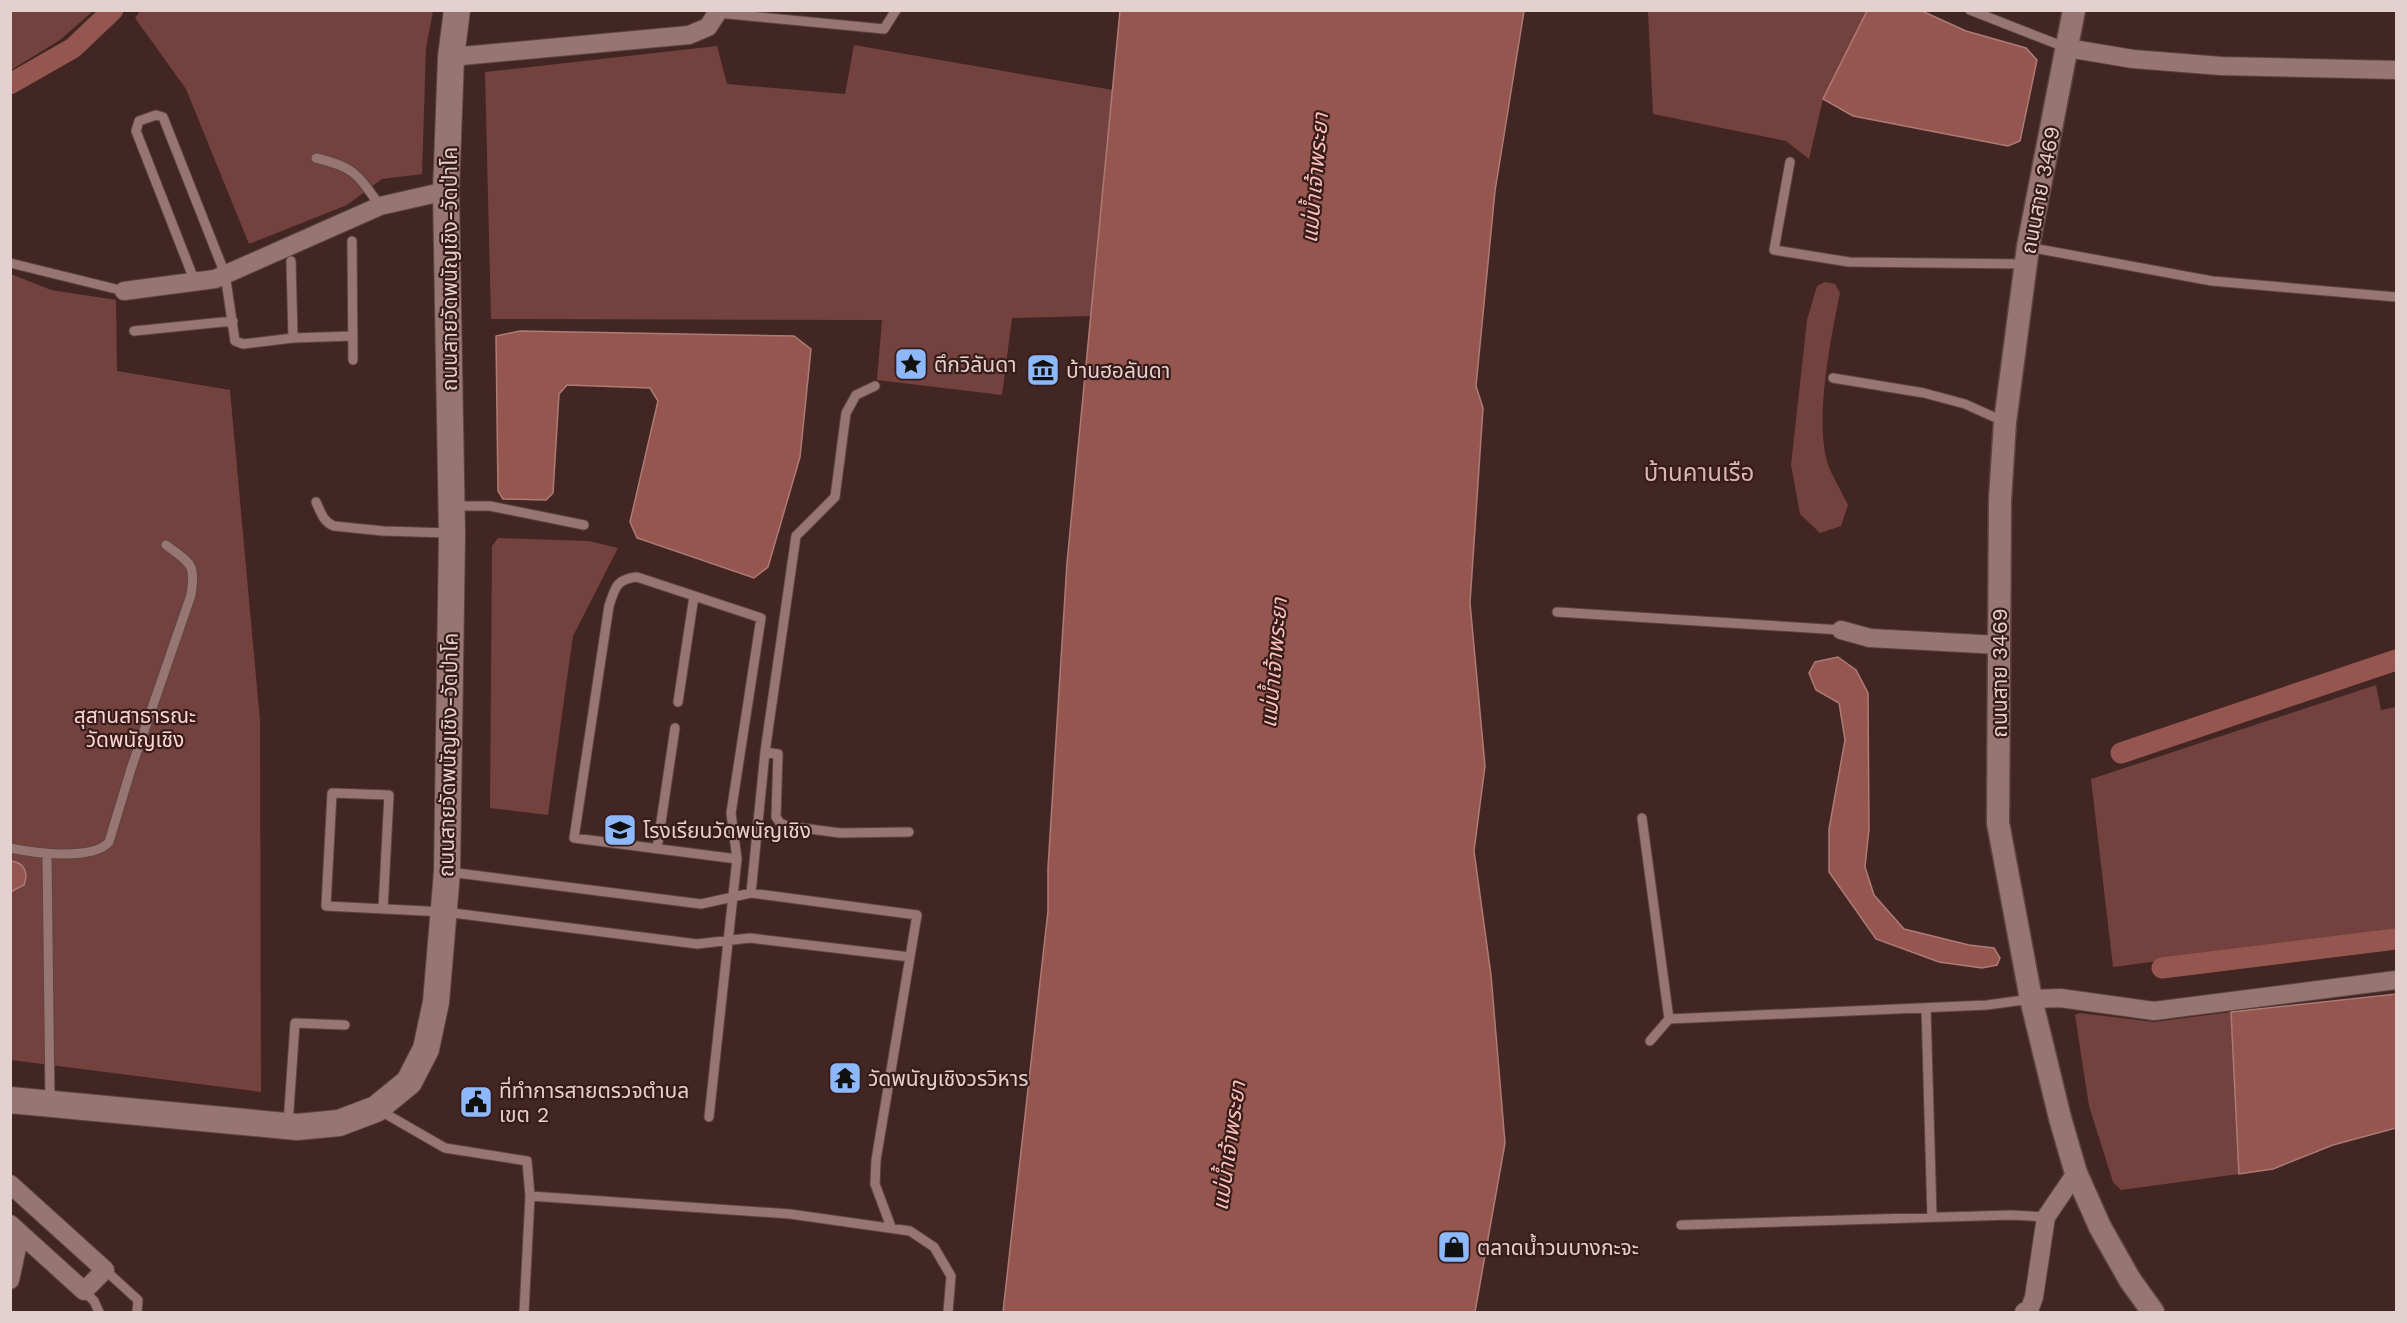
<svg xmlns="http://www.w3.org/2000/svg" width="2407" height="1323" font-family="'Work Sans','Noto Sans Thai',sans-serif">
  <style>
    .green { fill: #73423e }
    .water { fill: #965650; stroke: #ad7b76; stroke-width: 1.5 }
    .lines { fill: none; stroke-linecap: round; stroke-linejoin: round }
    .canal { stroke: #965650; stroke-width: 21 }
    .service-casing { stroke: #5c4543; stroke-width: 11 }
    .minor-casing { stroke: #5c4543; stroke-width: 20 }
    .tertiary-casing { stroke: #5c4543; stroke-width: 25 }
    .secondary-casing { stroke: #5c4543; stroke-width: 28 }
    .service { stroke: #977672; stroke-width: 9 }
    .minor { stroke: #977672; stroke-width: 18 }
    .tertiary { stroke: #977672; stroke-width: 22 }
    .secondary { stroke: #977672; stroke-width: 26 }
    .labels { text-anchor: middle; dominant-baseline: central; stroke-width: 4.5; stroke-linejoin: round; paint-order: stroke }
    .street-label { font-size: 21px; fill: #e4d1cf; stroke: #371c1a }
    .poi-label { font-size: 21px; fill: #e4d1cf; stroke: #371c1a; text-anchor: start }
    .park-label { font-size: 21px; fill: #fdd4d0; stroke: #371c1a }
    .water-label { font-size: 22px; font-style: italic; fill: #fcc0ba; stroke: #371c1a }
    .quarter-label { font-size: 24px; fill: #dab5b1; stroke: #371c1a }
  </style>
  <rect width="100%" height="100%" fill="#422623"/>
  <path class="green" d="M11,10H93V11L60,40L11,70Z
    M141,10L433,11L426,48L422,174L382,179L347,205L249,244L186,89L135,18Z
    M1648,11H1867L1823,99L1809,159L1786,141L1653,114Z
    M854,45L1113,90L1091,316L1012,318L1002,395L877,380L882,320L491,319L485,72L717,46L727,84L845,94Z
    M11,274L51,290L116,300L117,371L230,390L260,721L261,1092L11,1060Z
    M1825,282L1835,284L1840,293C1831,336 1813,426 1829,467C1834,480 1842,492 1848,505L1841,526L1820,533L1800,514L1791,465L1807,320L1817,286Z
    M498,538L589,541L618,548L573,636L548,815L490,808L492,546Z
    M2376,685L2381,710L2396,707V930L2113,967L2091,779Z
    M2231,1012L2239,1174L2121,1190L2113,1182L2089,1106L2075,1015L2080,1013L2154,1022Z"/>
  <path class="water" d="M1120,11H1524L1495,191L1476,386L1483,408L1470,603L1485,766L1474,851L1491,975L1505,1143L1475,1312H1003L1048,911V868L1067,563Z
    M1867,11H1922L1966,31L2026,48L2037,60L2020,141L2008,146L1853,116L1823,99Z
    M520,331L794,336L811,349L800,457L768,567L754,578L637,538L630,522L658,401L650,388L567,385L559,394L553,493L546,500L503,499L498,491L496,336Z
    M1838,657L1856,670L1868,693L1869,829L1865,867L1874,895L1904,929L1969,945L1994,948L2000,958L1997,965L1982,968L1939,962L1876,939L1829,872V829L1845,740L1839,703L1816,690L1809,673L1815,662Z
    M10,861C24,862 29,872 24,885L12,891L11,890Z
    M2396,994V1128L2333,1145L2273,1169L2239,1174L2231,1012Z"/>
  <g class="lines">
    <path class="canal" d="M10,84L73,48L113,10
      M2121,753L2396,660
      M2162,968L2396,939"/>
    <defs>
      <path id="service" d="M1970,10L2067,48
        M718,13L884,29L896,10
        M316,158C355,167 358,175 380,206
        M1790,162L1774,250L1849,262L2025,264
        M352,241L353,360
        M2028,247L2212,281L2396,297
        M291,261L293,338
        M10,263L124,291
        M195,282L136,131L139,121L156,115L163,117L225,274L235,341L243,344L293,338L353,336
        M134,331L233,321
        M1833,378L1924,393L1965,404L2005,422
        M316,502C321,512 323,522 334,526L383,531L449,533
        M454,506H490L584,525
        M1557,612L1841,630
        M678,702L694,596
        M765,752L778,754L776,817L780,823L787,826L840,833L909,832
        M1642,818L1669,1019
        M10,848C34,853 92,861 109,842L131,769L191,595C196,563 191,564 166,545
        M657,849L675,728
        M47,855L50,1103
        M449,872L701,904L751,893L917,915L876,1160L875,1184L891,1227
        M751,893L765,752L796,536L835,497L846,413L856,395L875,386
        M383,909L389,795L332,793L326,906L445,912L697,944L750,938L910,957
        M1926,1008L1932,1217
        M1650,1041L1669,1019L1987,1005L2031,999
        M379,1110L445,1148L527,1161L530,1196L790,1214L910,1231L934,1247L951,1276L948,1312
        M709,1117L737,859L731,813L761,618L637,577C616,579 615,588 609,606L574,838L737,859
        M288,1124L295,1023L345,1025
        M1681,1225L2011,1215L2046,1217
        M105,1270L138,1300L137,1312
        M84,1291L94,1301L99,1312
        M524,1312L530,1196"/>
      <path id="minor" d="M2067,48L2133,59L2221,66L2396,70
        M451,57L689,35L708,27L719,10
        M124,291L215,279L380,206L446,191
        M1841,630L1870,638L1999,645
        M2031,999L2060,998L2154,1011L2396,980
        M10,1184L105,1270L84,1291L10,1224
        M10,1280L20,1234
        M2024,1312L2030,1308L2034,1297L2046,1217L2076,1173"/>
      <path id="tertiary" d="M2074,10L2028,247L2005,422L2000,500L1998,823L2031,999L2060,1118L2076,1173L2100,1227L2130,1280L2153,1312"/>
      <path id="secondary" d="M10,1100L297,1127L339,1123L376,1109L409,1082L426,1049L436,1002L447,872L452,534L446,191L451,57L457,10"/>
    </defs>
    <use href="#service" class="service-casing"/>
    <use href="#minor" class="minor-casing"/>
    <use href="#tertiary" class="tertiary-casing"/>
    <use href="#secondary" class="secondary-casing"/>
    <use href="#service" class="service"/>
    <use href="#minor" class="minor"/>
    <use href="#tertiary" class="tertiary"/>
    <use href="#secondary" class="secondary"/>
  </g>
  <defs>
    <symbol id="sight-square" viewBox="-11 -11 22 22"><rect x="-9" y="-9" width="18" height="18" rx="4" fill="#8db9fc" stroke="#371c1a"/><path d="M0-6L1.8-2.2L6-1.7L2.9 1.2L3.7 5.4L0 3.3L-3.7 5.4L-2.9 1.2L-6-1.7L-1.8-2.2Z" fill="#111"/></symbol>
    <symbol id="museum-square" viewBox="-11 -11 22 22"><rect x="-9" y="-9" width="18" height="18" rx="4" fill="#8db9fc" stroke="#371c1a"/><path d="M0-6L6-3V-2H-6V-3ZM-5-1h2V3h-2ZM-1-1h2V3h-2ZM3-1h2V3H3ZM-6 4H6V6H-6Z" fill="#111"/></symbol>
    <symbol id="school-square" viewBox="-11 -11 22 22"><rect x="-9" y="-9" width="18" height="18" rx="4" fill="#8db9fc" stroke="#371c1a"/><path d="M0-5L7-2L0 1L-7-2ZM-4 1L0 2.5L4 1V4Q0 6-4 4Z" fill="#111"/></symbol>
    <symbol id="temple-square" viewBox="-11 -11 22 22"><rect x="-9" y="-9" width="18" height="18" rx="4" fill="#8db9fc" stroke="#371c1a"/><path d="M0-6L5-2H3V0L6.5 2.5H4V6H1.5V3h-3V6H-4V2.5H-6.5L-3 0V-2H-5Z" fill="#111"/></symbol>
    <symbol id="civic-square" viewBox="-11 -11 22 22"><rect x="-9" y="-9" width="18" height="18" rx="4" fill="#8db9fc" stroke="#371c1a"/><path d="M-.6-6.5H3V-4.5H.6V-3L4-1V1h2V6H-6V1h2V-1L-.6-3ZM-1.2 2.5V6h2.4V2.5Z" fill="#111"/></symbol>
    <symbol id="shop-square" viewBox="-11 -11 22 22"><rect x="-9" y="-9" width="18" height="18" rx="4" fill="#8db9fc" stroke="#371c1a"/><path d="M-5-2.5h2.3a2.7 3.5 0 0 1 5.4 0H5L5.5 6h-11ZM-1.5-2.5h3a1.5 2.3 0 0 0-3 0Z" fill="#111"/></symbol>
  </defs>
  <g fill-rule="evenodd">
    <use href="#sight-square" x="892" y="345" width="38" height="38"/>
    <use href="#museum-square" x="1024" y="351" width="38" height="38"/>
    <use href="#school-square" x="601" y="811" width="38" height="38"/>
    <use href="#temple-square" x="826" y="1059" width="38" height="38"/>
    <use href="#civic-square" x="457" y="1083" width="38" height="38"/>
    <use href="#shop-square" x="1435" y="1228" width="38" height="38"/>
  </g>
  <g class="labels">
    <g class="street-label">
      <text transform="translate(2040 190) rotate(-79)">ถนนสาย 3469</text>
      <text transform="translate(449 269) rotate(-90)">ถนนสายวัดพนัญเชิง-วัดป่าโค</text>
      <text transform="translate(1999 673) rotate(-90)">ถนนสาย 3469</text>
      <text transform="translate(448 755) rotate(-89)">ถนนสายวัดพนัญเชิง-วัดป่าโค</text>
    </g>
    <g class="poi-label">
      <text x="934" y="364">ตึกวิลันดา</text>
      <text x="1066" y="370">บ้านฮอลันดา</text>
      <text x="643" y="830">โรงเรียนวัดพนัญเชิง</text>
      <text x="868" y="1078">วัดพนัญเชิงวรวิหาร</text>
      <text x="499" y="1090">ที่ทำการสายตรวจตำบล<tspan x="499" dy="24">เขต 2</tspan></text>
      <text x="1477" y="1247">ตลาดน้ำวนบางกะจะ</text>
    </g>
    <g class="park-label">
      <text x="135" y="715">สุสานสาธารณะ<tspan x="135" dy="24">วัดพนัญเชิง</tspan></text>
    </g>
    <g class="water-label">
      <text transform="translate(1315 178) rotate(-85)">แม่น้ำเจ้าพระยา</text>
      <text transform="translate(1274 663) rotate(-85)">แม่น้ำเจ้าพระยา</text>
      <text transform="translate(1229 1146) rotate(-82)">แม่น้ำเจ้าพระยา</text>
    </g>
    <g class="quarter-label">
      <text x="1699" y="473">บ้านคานเรือ</text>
    </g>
  </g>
  <rect width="2407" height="1323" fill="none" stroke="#e4d1cf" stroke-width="24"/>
</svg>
